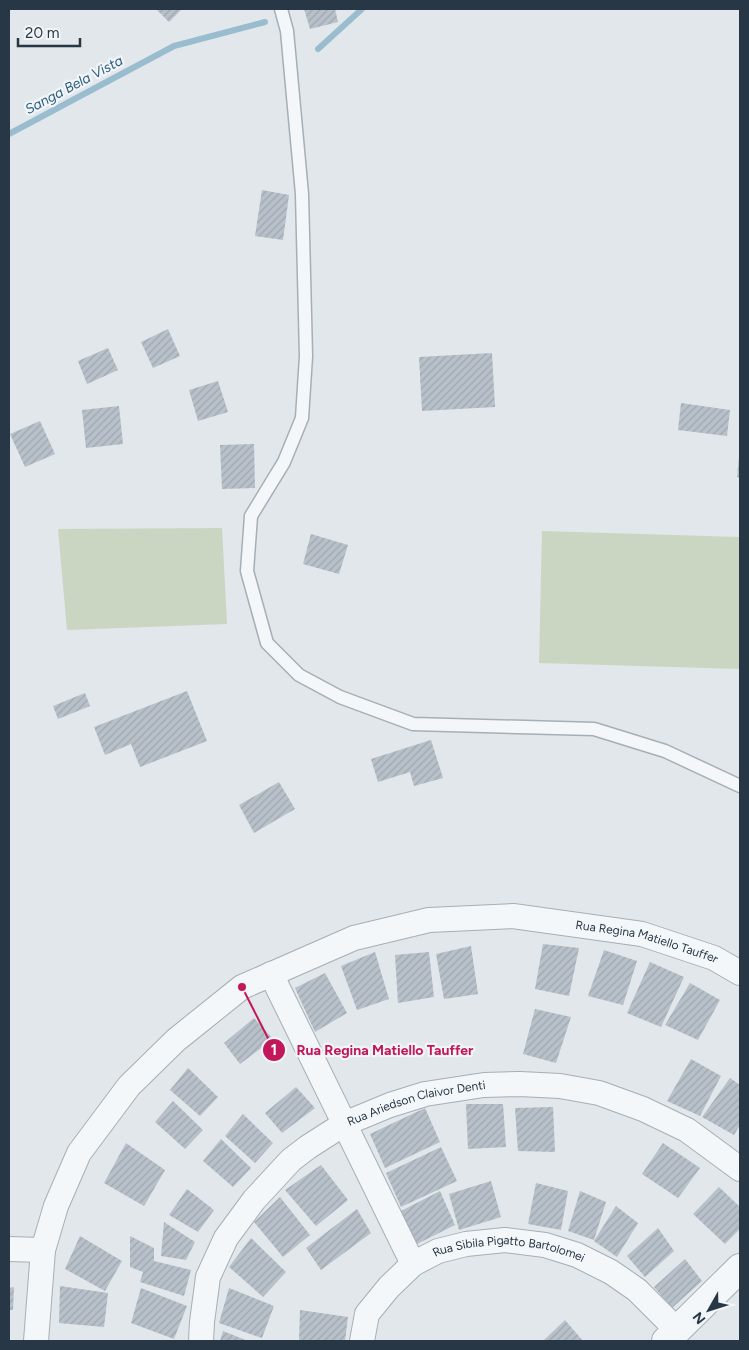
<svg xmlns="http://www.w3.org/2000/svg" width="749" height="1350" font-family="Figtree,sans-serif">
  <style>
    .pitch { fill: #cad6c1 }
    .lines { fill: none; stroke-linecap: round; stroke-linejoin: round }
    .stream { stroke: #99bccf; stroke-width: 6 }
    .building { fill: url(#building-hatch) }
    .service-casing { stroke: #a6afb6; stroke-width: 15 }
    .minor-casing { stroke: #a6afb6; stroke-width: 26 }
    .tertiary-casing { stroke: #a6afb6; stroke-width: 30 }
    .service { stroke: #f4f7f9; stroke-width: 12 }
    .minor { stroke: #f4f7f9; stroke-width: 24 }
    .tertiary { stroke: #f4f7f9; stroke-width: 28 }
    .labels { text-anchor: middle; dominant-baseline: central; stroke-width: 4.5; stroke-linejoin: round; paint-order: stroke }
    .street-label { font-size: 12px; fill: #283745; stroke: #f1f5f8 }
    .water-label { font-size: 14px; font-style: italic; fill: #2d5e7d; stroke: #f1f5f8 }
    .leader { fill: none; stroke: #c2185b; stroke-width: 2 }
    .callout-dot { fill: #c2185b; stroke: #f1f5f8; stroke-width: 2 }
    .mark-label { font-size: 15px; text-anchor: middle; font-weight: bold; fill: #fff }
    .callout-label { font-size: 14px; text-anchor: middle; font-weight: bold; fill: #c2185b; stroke: #f1f5f8; stroke-width: 4.5; stroke-linejoin: round; paint-order: stroke }
  </style>
  <defs>
    <pattern id="building-hatch" width="6" height="6" patternUnits="userSpaceOnUse" patternTransform="scale(1.25)"><rect width="6" height="6" fill="#b8c1ca"/><path d="M-1 1l2-2M0 6l6-6M5 7l2-2" fill="none" stroke="#9ea6af"/></pattern>
  </defs>
  <rect width="100%" height="100%" fill="#e1e7eb"/>
  <path class="pitch" d="M222,528L227,624L67,630L58,529Z
    M542,531L740,537V669L539,663Z"/>
  <g class="lines">
    <path class="stream" d="M318,49L362,9
      M9,134L174,46L265,22"/>
  </g>
  <path class="building" d="M156,9H182L169,22Z
    M304,9H335L338,22L310,29Z
    M262,190L289,195L283,240L255,236Z
    M168,329L180,356L153,368L141,342Z
    M108,348L118,370L87,384L78,361Z
    M492,353L495,407L422,411L419,357Z
    M218,381L228,412L198,421L189,390Z
    M681,403L730,410L727,436L678,430Z
    M119,406L123,444L86,448L82,410Z
    M40,421L55,454L25,467L10,434Z
    M254,444L255,488L222,489L220,445Z
    M739,457L740,458V478L737,477Z
    M311,534L348,545L339,574L303,564Z
    M187,691L207,741L140,767L131,744L105,755L94,727Z
    M85,693L90,706L58,719L53,706Z
    M431,740L443,778L414,786L410,772L378,782L371,759Z
    M279,782L295,809L254,833L239,805Z
    M543,944L579,948L569,996L535,989Z
    M471,946L478,994L444,999L436,954Z
    M604,950L637,961L623,1005L588,996Z
    M375,952L389,999L357,1010L341,966Z
    M429,952L434,997L398,1003L395,955Z
    M650,962L684,977L661,1027L627,1013Z
    M325,973L347,1013L315,1032L295,988Z
    M690,983L720,1000L698,1040L665,1025Z
    M535,1009L571,1017L556,1063L523,1054Z
    M254,1018L273,1039L240,1064L224,1043Z
    M691,1059L721,1076L700,1116L667,1101Z
    M188,1068L218,1097L200,1116L170,1090Z
    M730,1078L740,1085V1125L734,1135L702,1117Z
    M296,1087L315,1108L282,1133L265,1113Z
    M173,1101L203,1130L185,1149L155,1122Z
    M466,1104H503L506,1147L468,1149Z
    M553,1107L555,1152L518,1151L515,1108Z
    M425,1108L440,1142L385,1168L370,1134Z
    M243,1114L273,1143L255,1163L225,1136Z
    M221,1139L251,1168L233,1187L203,1161Z
    M126,1143L165,1170L144,1206L104,1183Z
    M663,1143L700,1168L678,1198L642,1174Z
    M441,1147L457,1181L401,1207L386,1173Z
    M321,1165L348,1200L316,1226L285,1190Z
    M491,1181L501,1217L459,1230L449,1194Z
    M536,1183L568,1191L561,1230L528,1224Z
    M719,1187L740,1207V1229L725,1244L693,1214Z
    M187,1189L214,1210L198,1232L169,1215Z
    M440,1191L455,1225L417,1244L401,1211Z
    M580,1191L606,1202L594,1240L568,1231Z
    M280,1197L310,1235L283,1257L254,1222Z
    M616,1206L638,1223L617,1257L594,1241Z
    M357,1209L371,1233L321,1270L306,1248Z
    M164,1222L195,1242L186,1260L161,1256Z
    M658,1228L674,1251L645,1277L627,1256Z
    M80,1236L122,1261L105,1291L65,1269Z
    M130,1236L154,1248V1261L191,1270L184,1296L140,1282L143,1272L130,1267Z
    M251,1238L286,1272L263,1297L229,1267Z
    M685,1259L702,1281L672,1308L654,1287Z
    M60,1286L108,1293L104,1327L59,1323Z
    M14,1287L13,1310H9V1288Z
    M141,1288L187,1306L174,1339L131,1323Z
    M229,1288L274,1306L262,1338L219,1323Z
    M300,1310L348,1317L345,1341H299Z
    M565,1320L583,1341H543Z
    M223,1331L248,1341H220Z"/>
  <g class="lines">
    <defs>
      <path id="service" d="M281,9L287,31L302,194L306,356L302,418L284,462L251,516L247,571L267,643L299,675L340,697L413,724L594,729L665,751L740,786"/>
      <g id="minor">
        <path d="M271,974L413,1264"/>
        <path d="M9,1249L43,1250"/>
        <path id="s1" d="M36,1341L43,1250L56,1206L79,1153L129,1086L176,1040L242,987L354,938L429,920L513,916L642,934L714,958L740,973"/>
        <path id="s2" d="M201,1341L202,1322L208,1277L226,1238L254,1200L291,1160L308,1147L344,1124L390,1105L425,1094L484,1085L520,1084L560,1086L599,1093L643,1109L687,1130L740,1169"/>
        <path id="s3" d="M362,1341L367,1314L389,1287L413,1264L438,1251L466,1244L505,1240L545,1245L577,1255L611,1272L637,1290L677,1330"/>
      </g>
      <path id="tertiary" d="M666,1341L740,1268"/>
    </defs>
    <use href="#service" class="service-casing"/>
    <use href="#minor" class="minor-casing"/>
    <use href="#tertiary" class="tertiary-casing"/>
    <use href="#service" class="service"/>
    <use href="#minor" class="minor"/>
    <use href="#tertiary" class="tertiary"/>
  </g>
  <g class="labels">
    <g class="street-label">
      <text stroke="none"><textPath href="#s1" startOffset="849">Rua Regina Matiello Tauffer</textPath></text>
      <text stroke="none"><textPath href="#s2" startOffset="349">Rua Ariedson Claivor Denti</textPath></text>
      <text stroke="none"><textPath href="#s3" startOffset="196">Rua Sibila Pigatto Bartolomei</textPath></text>
    </g>
    <g class="water-label">
      <text transform="translate(74 85) rotate(-28)">Sanga Bela Vista</text>
    </g>
  </g>
  <path class="leader" d="M242 987L274 1050"/>
  <g class="callout-dot">
    <circle cx="242" cy="987" r="5"/>
    <circle cx="274" cy="1050" r="12"/>
  </g>
  <g class="mark-label">
    <text x="274" y="1055">1</text>
  </g>
  <g class="callout-label">
    <text x="385" y="1055">Rua Regina Matiello Tauffer</text>
  </g>
  <rect width="749" height="1350" fill="none" stroke="#283745" stroke-width="20"/>
  <g transform="translate(709 1310) rotate(231)" stroke="#f1f5f8" stroke-width="4" paint-order="stroke">
  <path d="M0-4L9 19L0 12L-9 19Z" fill="#283745"/>
  <text y="-8" font-size="14" font-weight="bold" text-anchor="middle" fill="#283745">N</text>
  </g>
  <path d="M18 38v8h62v-8" fill="none" stroke="#283745" stroke-width="2.5"/>
  <text x="25" y="38" font-size="15" fill="#283745" stroke="#f1f5f8" stroke-width="4" paint-order="stroke">20 m</text>
</svg>
